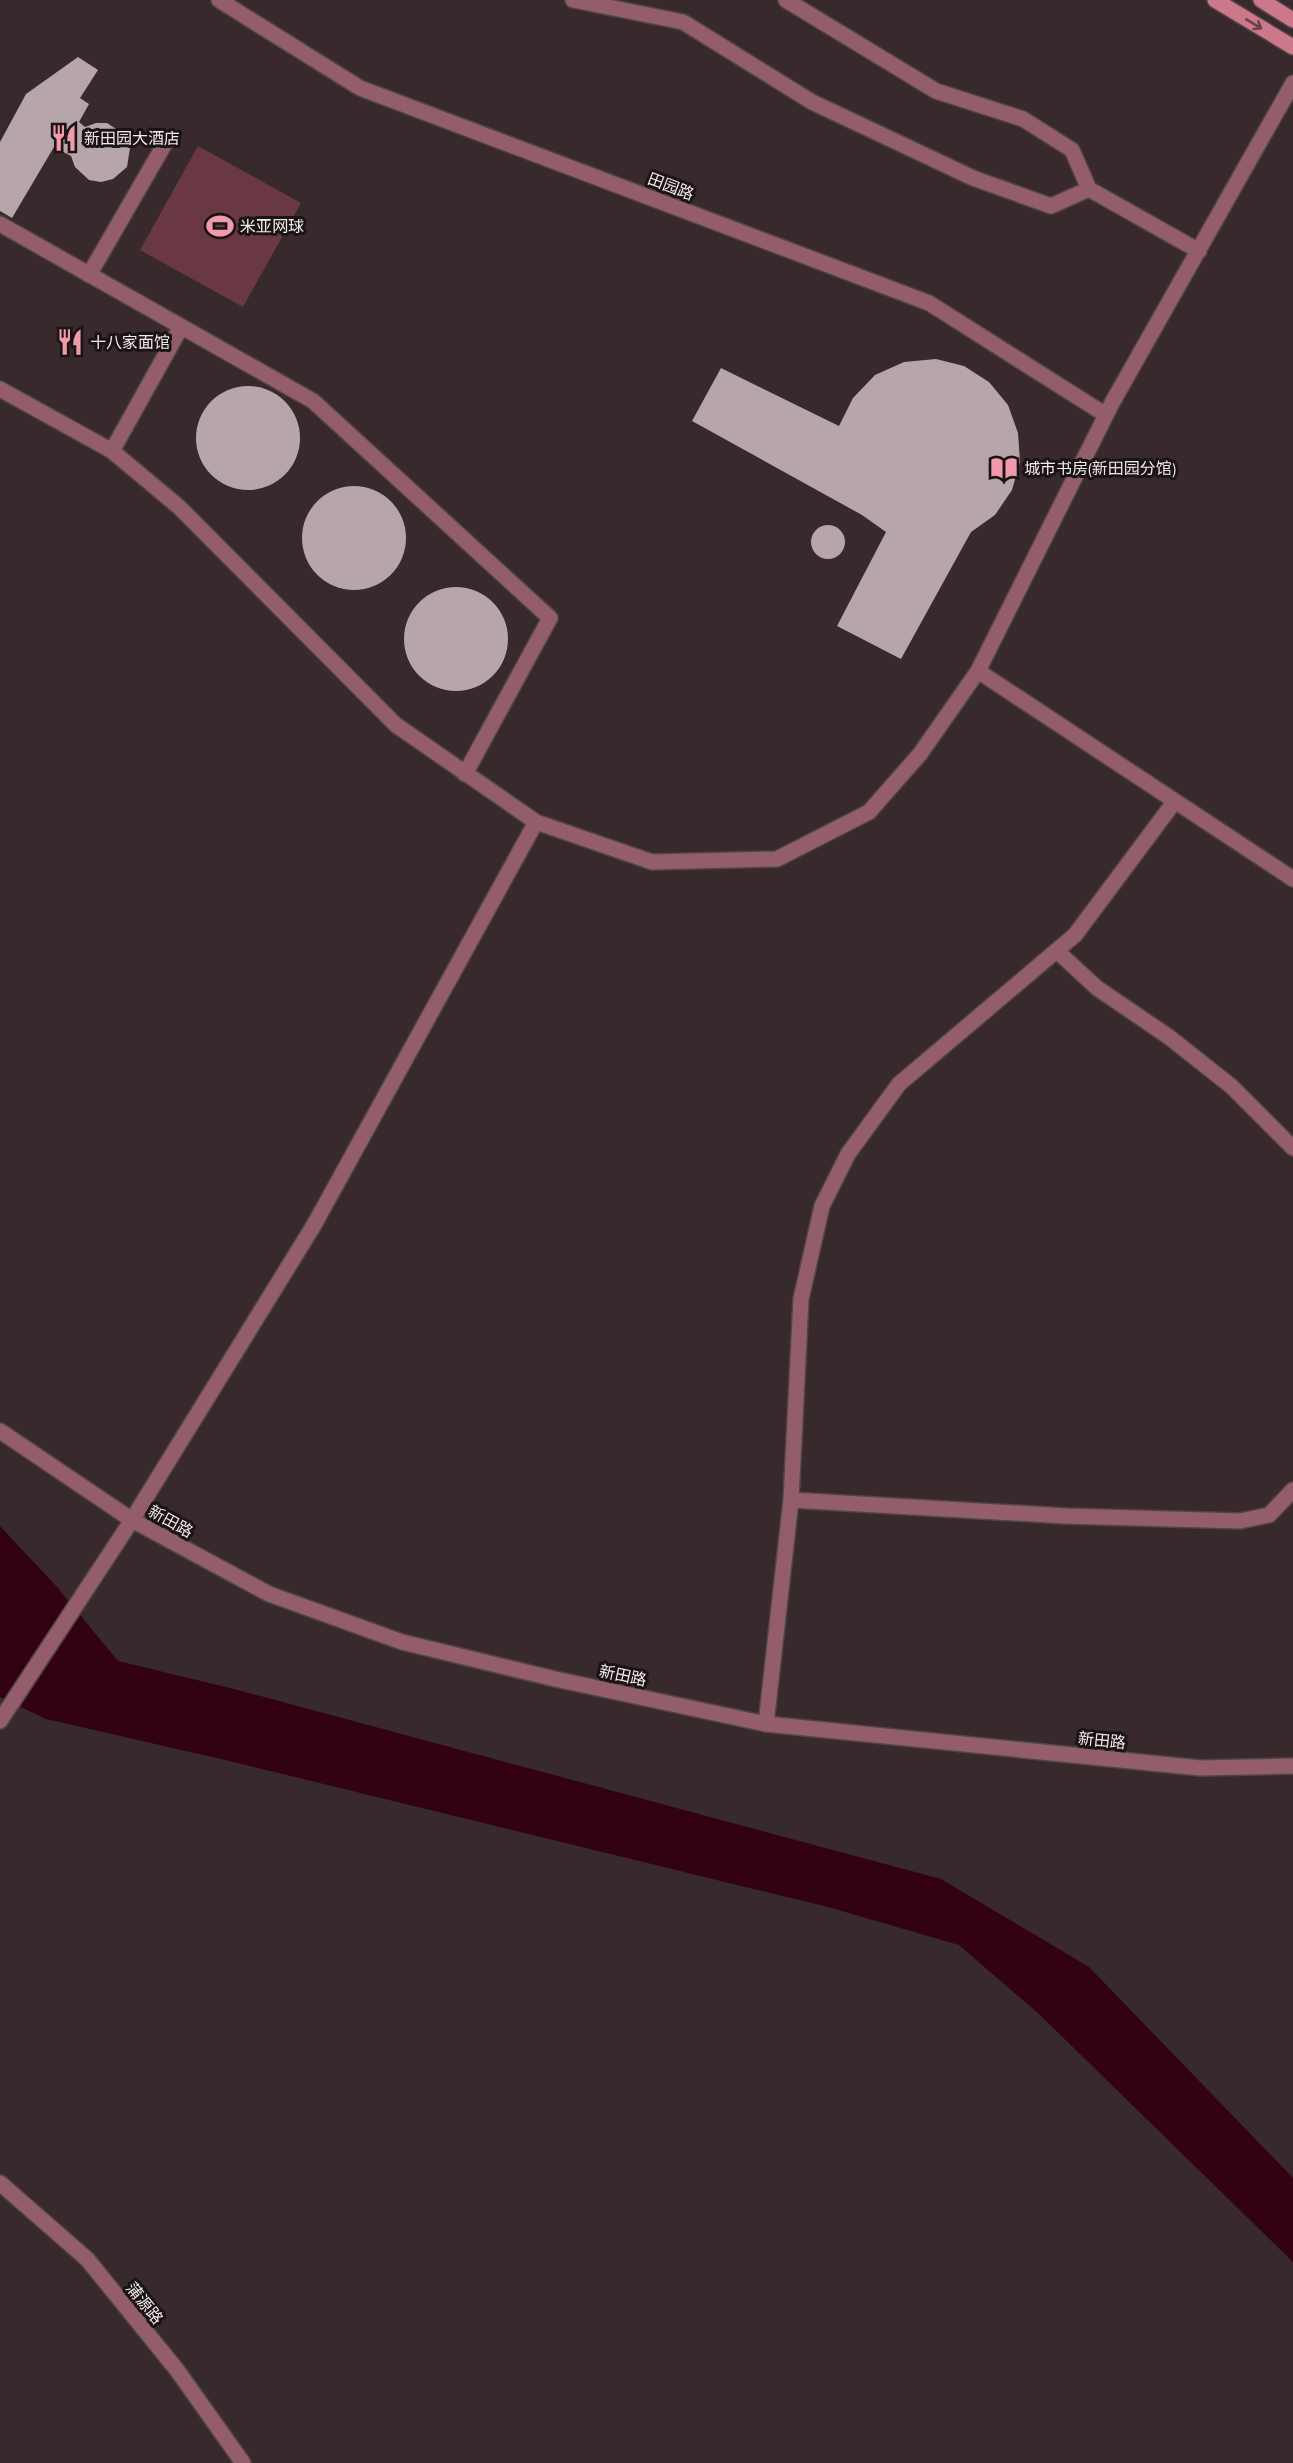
<svg xmlns="http://www.w3.org/2000/svg" width="1293" height="2463" font-family="'PT Sans Narrow','Noto Sans SC',sans-serif">
  <style>
    .green { fill: #6a3843 }
    .water { fill: #330212 }
    .building { fill: #b7a6a9 }
    .lines { fill: none; stroke-linecap: round; stroke-linejoin: round }
    .minor-casing { stroke: #514447; stroke-width: 18 }
    .tertiary-casing { stroke: #514447; stroke-width: 18 }
    .secondary-casing { stroke: #514447; stroke-width: 18 }
    .minor { stroke: #935e69; stroke-width: 15 }
    .tertiary { stroke: #935e69; stroke-width: 15 }
    .secondary { stroke: #cc778a; stroke-width: 15 }
    .oneway { stroke: #6a414a }
    .labels { text-anchor: middle; dominant-baseline: central; stroke-width: 6; stroke-linejoin: round; paint-order: stroke }
    .poi-label { font-size: 16px; fill: #f2e9ea; stroke: #1a1415; text-anchor: start }
    .street-label { font-size: 16px; fill: #f2e9ea; stroke: #1a1415 }
  </style>
  <rect width="100%" height="100%" fill="#37292c"/>
  <path class="green" d="M198,146L301,203L243,307L140,250Z"/>
  <path class="water" d="M0,1526L57,1587L118,1661L234,1689L941,1879L1089,1967L1293,2178V2262L1039,2014L959,1945L828,1907L221,1759L46,1719L0,1697Z"/>
  <path class="building" d="M78,57L98,70L80,98L89,104L79,122L85,127L96,123H107L124,134L130,148L127,167L113,179L101,182L89,180L75,167L71,156L54,147L12,218L0,211V142L26,94Z
    M936,359L964,366L989,382L1008,405L1018,433L1020,462L1012,490L995,515L971,532L901,659L837,626L886,532L862,515L692,421L721,368L839,426L853,398L875,375L904,362Z
    M196 438a52 52 0 1 1 104 0a52 52 0 1 1-104 0Z
    M302 538a52 52 0 1 1 104 0a52 52 0 1 1-104 0Z
    M811 542a17 17 0 1 1 34 0a17 17 0 1 1-34 0Z
    M404 639a52 52 0 1 1 104 0a52 52 0 1 1-104 0Z"/>
  <g class="lines">
    <defs>
      <path id="minor" d="M219,0L360,88L929,303L1106,415
        M573,0L683,22L812,102L973,178L1051,206L1089,189L1199,251
        M786,0L936,91L1023,119L1072,150L1089,189
        M0,224L313,401L550,618L465,774
        M89,275L167,140
        M0,389L112,451L179,507L396,725L536,822L652,862L777,859L869,812L920,754L978,671L1112,403L1293,83
        M112,451L181,327
        M978,671L1293,879
        M1057,951L1097,988L1169,1037L1231,1086L1293,1148
        M791,1500L1066,1516L1240,1521L1269,1515L1293,1490
        M132,1520L314,1225L536,822
        M766,1724L791,1500L801,1299L822,1206L848,1154L899,1084L1075,935L1175,801"/>
      <path id="tertiary" d="M0,1431L132,1520L269,1594L402,1642L555,1679L766,1724L1200,1768L1293,1766
        M0,1721L132,1520
        M0,2183L87,2259L177,2370L243,2463"/>
      <path id="secondary" d="M1215,0L1293,47
        M1261,0L1293,20"/>
    </defs>
    <use href="#minor" class="minor-casing"/>
    <use href="#tertiary" class="tertiary-casing"/>
    <use href="#secondary" class="secondary-casing"/>
    <use href="#minor" class="minor"/>
    <use href="#tertiary" class="tertiary"/>
    <use href="#secondary" class="secondary"/>
  </g>
  <defs><path id="oneway-shaft" d="M-6 0H5M1.5-3L5.5 0L1.5 3" fill="none" stroke-width="1.6" stroke-linecap="round" stroke-linejoin="round" transform="scale(1.5)"/></defs>
  <use class="oneway" href="#oneway-shaft" transform="translate(1254 24) rotate(31)"/>
  <defs>
    <symbol id="restaurant-bare" viewBox="-9 -9 18 18"><path d="M-5-6h1v4h1v-4h1v4h1v-4h1v5L-1.5 .5V6h-2V.5L-5-1ZM5-6V6H3V1.5H1.5Q1.5-4 5-6Z" fill="#f29aac" stroke="#1a1415" stroke-width="2.5" paint-order="stroke"/></symbol>
    <symbol id="stadium-bare" viewBox="-9 -9 18 18"><path d="M0-5a6.5 5 0 1 0 0 10a6.5 5 0 1 0 0-10ZM-3.5-1.8h7v3.6h-7Z" fill="#f29aac" stroke="#1a1415" stroke-width="2.5" paint-order="stroke"/></symbol>
    <symbol id="library-bare" viewBox="-9 -9 18 18"><path d="M-6-4Q-3-5.5-.7-3.5V5Q-3 3-6 4ZM6-4Q3-5.5 .7-3.5V5Q3 3 6 4Z" fill="#f29aac" stroke="#1a1415" stroke-width="2.5" paint-order="stroke"/></symbol>
  </defs>
  <g fill-rule="evenodd">
    <use href="#restaurant-bare" x="45" y="119" width="38" height="38"/>
    <use href="#stadium-bare" x="201" y="207" width="38" height="38"/>
    <use href="#restaurant-bare" x="51" y="323" width="38" height="38"/>
    <use href="#library-bare" x="985" y="449" width="38" height="38"/>
  </g>
  <g class="labels">
    <g class="poi-label">
      <text x="84" y="138">新田园大酒店</text>
      <text x="240" y="226">米亚网球</text>
      <text x="90" y="342">十八家面馆</text>
      <text x="1024" y="468">城市书房(新田园分馆)</text>
    </g>
    <g class="street-label">
      <text transform="translate(671 186) rotate(21)">田园路</text>
      <text transform="translate(171 1521) rotate(29)">新田路</text>
      <text transform="translate(623 1675) rotate(12)">新田路</text>
      <text transform="translate(1102 1740) rotate(6)">新田路</text>
      <text transform="translate(145 2303) rotate(51)">蒲源路</text>
    </g>
  </g>
</svg>
